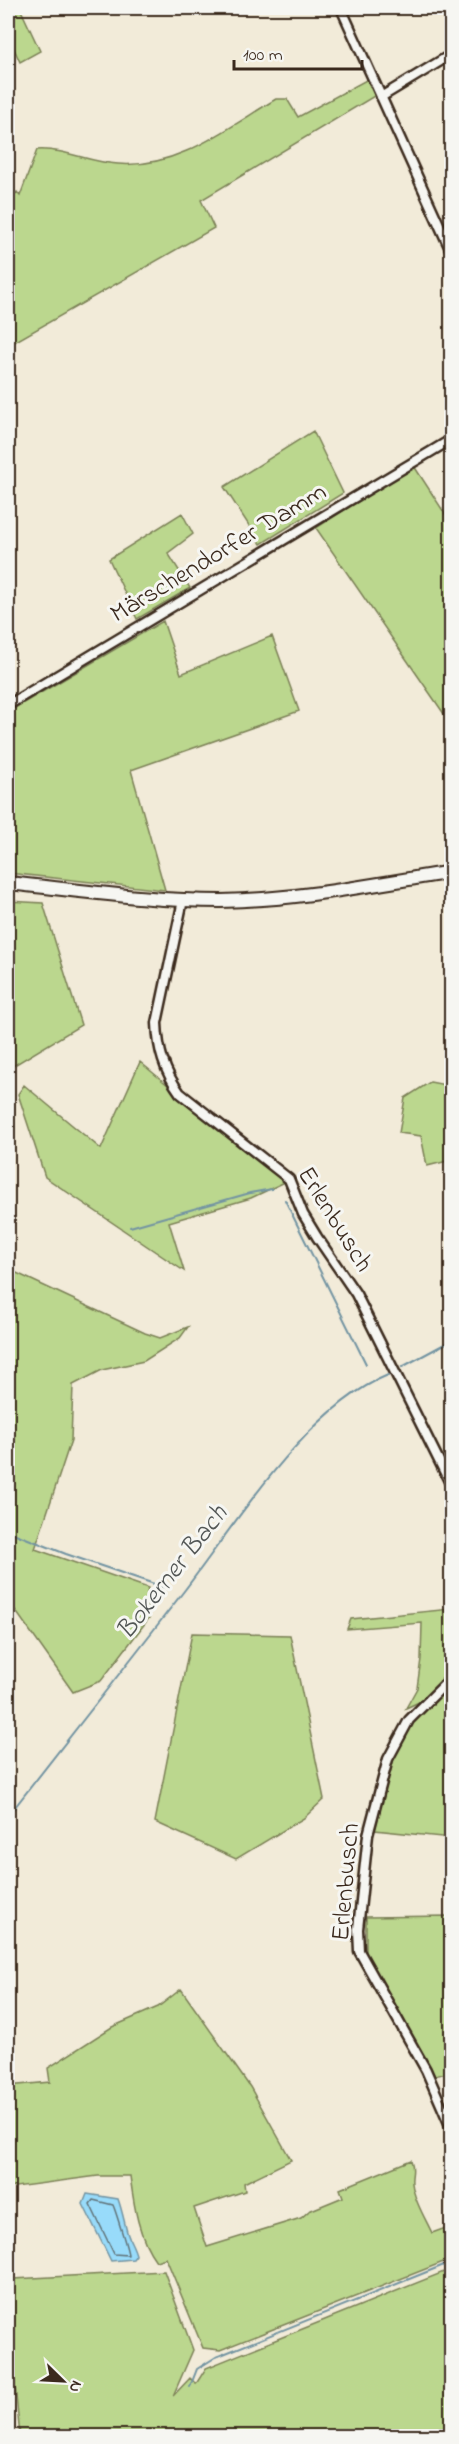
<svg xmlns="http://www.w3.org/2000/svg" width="459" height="2444" font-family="'Indie Flower',sans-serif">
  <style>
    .green { fill: #bbd78e; stroke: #7b8056; stroke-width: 1.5 }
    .water { fill: #98dbfa; stroke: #7394a2; stroke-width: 1.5 }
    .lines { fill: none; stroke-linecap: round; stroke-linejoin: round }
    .shore { stroke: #607176; stroke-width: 1.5 }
    .stream { stroke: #7394a2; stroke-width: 2 }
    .street-casing { stroke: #3b2a1e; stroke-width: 13 }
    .secondary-casing { stroke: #3b2a1e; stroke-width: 16 }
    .street { stroke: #f6f6f2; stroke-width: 8 }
    .secondary { stroke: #f6f6f2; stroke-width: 12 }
    .labels { text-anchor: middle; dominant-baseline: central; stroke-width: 6; stroke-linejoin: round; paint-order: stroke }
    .street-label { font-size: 26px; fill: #3b2a1e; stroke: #f6f6f2 }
    .water-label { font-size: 27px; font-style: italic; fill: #525655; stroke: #f6f6f2 }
  </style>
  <rect width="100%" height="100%" fill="#f2ebd9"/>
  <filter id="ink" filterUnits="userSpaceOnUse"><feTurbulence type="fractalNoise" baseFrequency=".0167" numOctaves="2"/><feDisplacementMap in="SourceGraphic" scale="12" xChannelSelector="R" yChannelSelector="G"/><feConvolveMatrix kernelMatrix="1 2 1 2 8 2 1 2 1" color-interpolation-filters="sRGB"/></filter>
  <g filter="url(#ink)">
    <path class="green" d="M8,8H20L40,51L20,62L9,38L8,39Z
      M368,79L376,95L201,200L214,228L11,344L8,337V202L17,192L20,196L37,150C64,148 90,163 118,164C177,169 227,128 276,99H287L298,117Z
      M313,431L343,493L261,544L224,487Z
      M414,466L451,523V724L316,528Z
      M182,513L193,534L168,553L190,588L137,619L109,559Z
      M163,621L181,674L272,636L299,711L131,770L165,890L8,873V712Z
      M8,901L43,903L81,1025L8,1069Z
      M140,1062L285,1182L251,1198L169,1222L184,1271L45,1177L18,1094L24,1085L101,1149Z
      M430,1082L451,1086L452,1160L427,1166L421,1136L399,1133L405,1098Z
      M8,1269L145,1333L160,1338L188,1327L180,1338L144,1361L102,1370L73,1385L71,1440L35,1549L148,1588L146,1601L149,1618L101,1681L73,1692L8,1600Z
      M451,1609V1671L419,1702L406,1708L417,1688L421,1659L422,1623L347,1629L351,1619Z
      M192,1633L290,1635L324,1799L304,1818L236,1859L155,1822Z
      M451,1680V1838L375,1830C382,1801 387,1768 401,1741C414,1718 433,1699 451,1680Z
      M451,1916V2072L435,2076L366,1955V1917Z
      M181,1989L250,2087L291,2160L244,2183L245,2191L194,2208L207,2247L301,2218L309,2211L343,2197L340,2189L411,2160C415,2171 411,2173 412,2183C414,2200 425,2218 432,2233L451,2226V2259L220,2350L203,2348L166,2258L156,2261C138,2237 134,2205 130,2176H98L8,2188V2086L50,2082L48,2068L112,2027L158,2007Z
      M451,2269V2436H20L8,2317V2283L13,2279L164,2271L193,2350L173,2396L190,2378L196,2384L206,2368Z"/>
    <path class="water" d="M87,2194L118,2199C122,2210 124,2221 127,2232C129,2240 134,2246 136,2255L133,2259L111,2261L83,2204Z"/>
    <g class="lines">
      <path class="shore" d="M93,2200L113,2205C116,2212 128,2251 128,2255L114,2254L90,2204Z"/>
      <path class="stream" d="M285,1200L366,1364
        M130,1227L250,1193L272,1189
        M402,1367L452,1340
        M8,1531L66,1554L169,1589
        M8,1816C66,1741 126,1666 184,1591C237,1522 307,1408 388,1375
        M450,2263L452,2262
        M190,2387L197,2369L216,2357L444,2265"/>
      <defs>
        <path id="street" d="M341,8L452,253
          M381,97L452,54
          M8,705L452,439
          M183,900L157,1023C158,1050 164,1071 180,1093L289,1179L303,1214L317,1237L356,1294L452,1487
          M452,1677L409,1720L388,1759L368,1835L358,1929L359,1951L426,2070L452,2130"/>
        <path id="secondary" d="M8,883C78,890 150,901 221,901C298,900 376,884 452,872"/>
      </defs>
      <use href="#street" class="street-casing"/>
      <use href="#secondary" class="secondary-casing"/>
      <use href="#street" class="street"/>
      <use href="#secondary" class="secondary"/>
    </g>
  </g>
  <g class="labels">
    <g class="street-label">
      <text transform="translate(219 554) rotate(-31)">Märschendorfer Damm</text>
      <text transform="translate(334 1220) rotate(58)">Erlenbusch</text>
      <text transform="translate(347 1882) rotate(-85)">Erlenbusch</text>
    </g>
    <g class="water-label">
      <text transform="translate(173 1573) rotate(-52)">Bokerner Bach</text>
    </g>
  </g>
  <rect width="459" height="2444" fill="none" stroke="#f6f6f2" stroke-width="30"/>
  <rect x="15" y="15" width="429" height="2414" fill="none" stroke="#3b2a1e" stroke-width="2" filter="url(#ink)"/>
  <g transform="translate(63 2381) rotate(114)" stroke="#f6f6f2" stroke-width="4.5" paint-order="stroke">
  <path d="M0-4.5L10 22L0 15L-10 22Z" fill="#3b2a1e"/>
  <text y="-9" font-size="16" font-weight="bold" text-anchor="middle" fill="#3b2a1e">N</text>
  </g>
  <path d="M234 60v9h128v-9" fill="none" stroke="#3b2a1e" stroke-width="3"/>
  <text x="243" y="60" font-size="18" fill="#3b2a1e" stroke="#f6f6f2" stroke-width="4.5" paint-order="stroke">100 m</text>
</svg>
